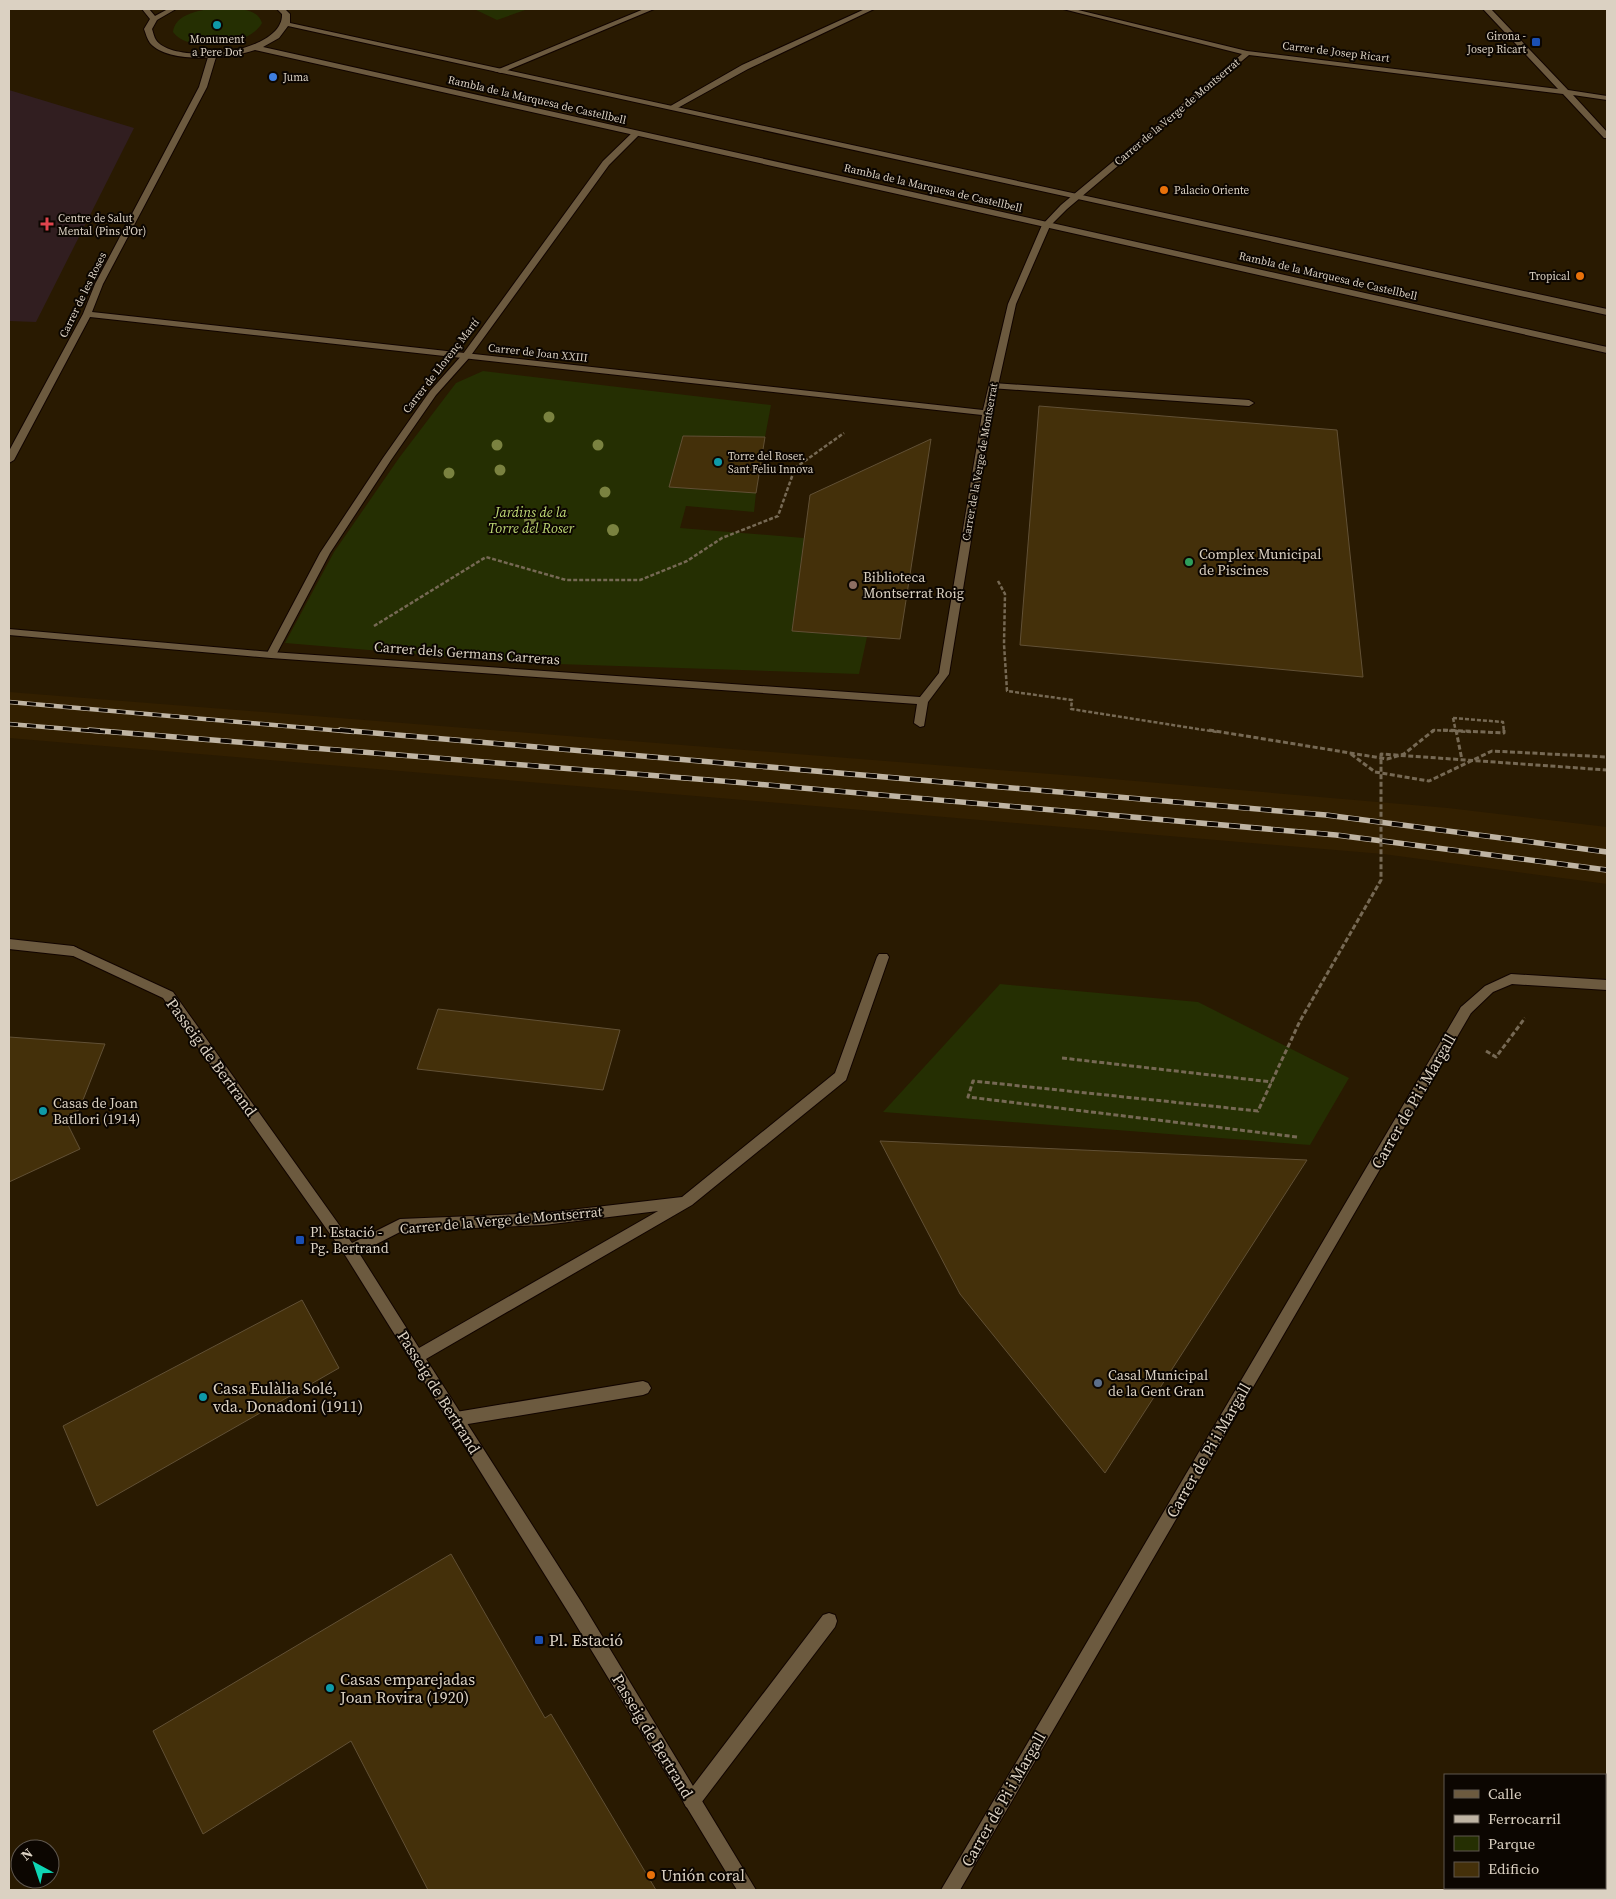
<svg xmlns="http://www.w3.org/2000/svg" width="1616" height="1899" font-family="'Source Serif 4',serif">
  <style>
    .built { fill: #321f00 }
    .medical { fill: #311e20 }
    .green { fill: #252f02 }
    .building { fill: #44300a; stroke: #615035 }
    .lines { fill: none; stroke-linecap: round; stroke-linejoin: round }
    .service-casing { stroke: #110400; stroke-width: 2 }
    .pedestrian-casing { stroke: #110400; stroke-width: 2 }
    .minor-casing { stroke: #110400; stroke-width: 2 }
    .tertiary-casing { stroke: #110400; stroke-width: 2 }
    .path-far1 { stroke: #766954; stroke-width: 2.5; stroke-dasharray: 4 2; stroke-linecap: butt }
    .path { stroke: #766954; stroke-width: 3; stroke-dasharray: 5 2.5; stroke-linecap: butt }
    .service { fill: #6c5a3f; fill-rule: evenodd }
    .pedestrian { fill: #6c5a3f; fill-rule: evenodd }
    .minor { fill: #6c5a3f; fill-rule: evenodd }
    .tertiary { fill: #6c5a3f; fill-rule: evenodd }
    .rail-far1-casing { stroke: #bfb4a3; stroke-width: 4.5 }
    .rail-casing { stroke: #bfb4a3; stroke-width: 5.5 }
    .rail-far1 { stroke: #0c0601; stroke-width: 3; stroke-dasharray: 9; stroke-linecap: butt }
    .rail { stroke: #0c0601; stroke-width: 4; stroke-dasharray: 11; stroke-linecap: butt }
    .path-bridge-far1 { stroke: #766954; stroke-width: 2.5; stroke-dasharray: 4 2; stroke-linecap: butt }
    .path-bridge { stroke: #766954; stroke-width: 3; stroke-dasharray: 5 2.5; stroke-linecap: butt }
    .tree { fill: #7a8240 }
    .culture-dot { fill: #0f9aa8; stroke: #0c0601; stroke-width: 2 }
    .transit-dot { fill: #1a4fb4; stroke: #0c0601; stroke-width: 2 }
    .shop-dot { fill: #3f7fe0; stroke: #0c0601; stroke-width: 2 }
    .food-dot { fill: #e8710a; stroke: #0c0601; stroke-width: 2 }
    .health-dot { fill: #e0444e; stroke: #0c0601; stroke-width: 2 }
    .leisure-dot { fill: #2e9e5b; stroke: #0c0601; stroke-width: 2 }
    .education-dot { fill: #8d6e63; stroke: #0c0601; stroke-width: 2 }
    .service-dot { fill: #5c6f8a; stroke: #0c0601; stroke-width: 2 }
    .labels { text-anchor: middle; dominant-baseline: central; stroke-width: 4; stroke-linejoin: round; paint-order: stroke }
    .far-poi-label { font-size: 11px; fill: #dbd1c2; stroke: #0c0601; text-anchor: start }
    .far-street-label { font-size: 11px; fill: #dbd1c2; stroke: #0c0601 }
    .park-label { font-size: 14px; font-style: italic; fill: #bdd774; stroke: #0c0601 }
    .poi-label { font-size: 14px; fill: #dbd1c2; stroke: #0c0601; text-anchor: start }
    .street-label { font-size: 14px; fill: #dbd1c2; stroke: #0c0601 }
    .near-street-label { font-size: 16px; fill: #dbd1c2; stroke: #0c0601 }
    .near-poi-label { font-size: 16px; fill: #dbd1c2; stroke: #0c0601; text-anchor: start }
  </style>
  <rect width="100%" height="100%" fill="#291a01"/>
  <path class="built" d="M9,692L1089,777L1448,808L1607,827V884L1383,854L9,738Z"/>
  <path class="medical" d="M9,90L134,128L36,322L9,321Z"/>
  <path class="green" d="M210,9C226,9 256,4 262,23C249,47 189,54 173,32C175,15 196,11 210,9Z
    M474,9H528L497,20Z
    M483,371L771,405L765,437L683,436L670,487L756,493L754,512L686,506L680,528L804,538L792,631L867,637L859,674L526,663L285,643L334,552L399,458L456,383Z
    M1000,984L1198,1002L1349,1078L1310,1145L883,1112Z"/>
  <path class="building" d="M1039,406L1337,430L1363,677L1020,645Z
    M683,436L765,437L756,493L669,487Z
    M931,439L900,639L792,631L810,495Z
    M438,1009L620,1030L603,1090L417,1069Z
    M9,1037L105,1044L79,1110L64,1117L80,1149L9,1182Z
    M880,1141L1307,1160L1105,1473L960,1294Z
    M302,1300L339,1368L97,1506L63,1426Z
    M451,1554L545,1718L551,1714L656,1890H428L351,1741L203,1834L153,1731Z"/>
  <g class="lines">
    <defs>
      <path id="service" d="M993,383L1249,400L1254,403L1249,406L990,388V384Z
        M643,1381L648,1383L651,1388L648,1393L643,1395L456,1426L451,1424L448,1419L451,1414L456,1412Z
        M829,1613L835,1615L837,1621L835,1627L698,1807L692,1810L686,1807L683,1801L686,1795L823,1615Z"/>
      <path id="pedestrian" d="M634,131L641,133L609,165L469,358L436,395L391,460L330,553L276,655L275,657H267L266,655L320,553L383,458L430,391L463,354L603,161Z"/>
      <path id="minor" d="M644,9H654L501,73L494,71Z
        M865,9H874L748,69L674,110L667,108L742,65Z
        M1063,9H1074L1247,51L1558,89L1483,9H1491L1568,90L1607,96V100L1573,95L1607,132V138H1604L1563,94L1249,55L1067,209L1050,226L1016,304L992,413L949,674L928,702L924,726L920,727L914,723L917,704L271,658L9,635V629L271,652L920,697L939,673L982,415L90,317L14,460L9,463V451L83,314L95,284L199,87L208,57L212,55L216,57L207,87L103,284L92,312L983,410L1008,304L1042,225L1061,205L1242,54Z
        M73,946L173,992L352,1243L400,1219L544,1213L682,1197L835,1073L877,957L879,954H887L889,957L846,1080L692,1205L426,1359L582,1603L756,1890H737L570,1615L345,1255L163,998L69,954L67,951L69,948ZM658,1211L419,1348L359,1253L402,1231L544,1225Z
        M1466,1005L1471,1007L1472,1010L1471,1013L960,1890H941L1461,1007Z"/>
      <path id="tertiary" d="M142,9H149L155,16L168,9H176L157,20L152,29C153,32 154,37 156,40C174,66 284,54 282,14L277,9H285L290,14V23L1607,309V315L288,26L279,38L263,47L1607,347V353L255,50C231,58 169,65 150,43C147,39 146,34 144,29L150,19Z
        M9,939L73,946L77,948L79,951L77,954L73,956L9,949Z
        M1511,974L1607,980V990L1512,984L1493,992L1471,1013H1461L1460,1010L1461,1007L1485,986Z"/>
    </defs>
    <use href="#service" class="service-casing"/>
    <use href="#pedestrian" class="pedestrian-casing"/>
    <use href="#minor" class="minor-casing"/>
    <use href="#tertiary" class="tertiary-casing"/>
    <path class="path-far1" d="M998,581L1005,594L1004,644L1007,691L1072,700L1071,709L1217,732
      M374,626L486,557L566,580H640L687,561L722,538L778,516L795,468L844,433
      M1453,718L1503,722L1504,732
      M1432,732L1434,730L1472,732"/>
    <path class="path" d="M1209,730L1387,759L1404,754L1434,730
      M1443,730L1504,733V730
      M1351,754L1375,772L1429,781L1492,751L1607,757
      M1486,1051L1496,1057L1525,1018
      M1062,1058L1272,1082"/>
    <use href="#service" class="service"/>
    <use href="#pedestrian" class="pedestrian"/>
    <use href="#minor" class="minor"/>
    <use href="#tertiary" class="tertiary"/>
    <defs>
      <path id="rail-far1" d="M9,702L354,732
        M9,724L105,732"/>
      <path id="rail" d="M89,730L734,782L1336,835L1607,870
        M340,730L1326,815L1607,852"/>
    </defs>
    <use href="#rail-far1" class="rail-far1-casing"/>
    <use href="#rail" class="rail-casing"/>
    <use href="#rail-far1" class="rail-far1"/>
    <use href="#rail" class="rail"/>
    <path class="path-bridge-far1" d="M1453,718L1456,732"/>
    <path class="path-bridge" d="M1456,730L1462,760
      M1297,1137L968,1097L973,1081L1258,1111L1300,1021L1381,880V754L1607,770"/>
  </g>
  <g class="tree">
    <circle cx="549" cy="417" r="5.5"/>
    <circle cx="497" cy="445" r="5.5"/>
    <circle cx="598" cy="445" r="5.5"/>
    <circle cx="500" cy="470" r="5.5"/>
    <circle cx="449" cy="473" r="5.5"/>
    <circle cx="605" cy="492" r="5.5"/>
    <circle cx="530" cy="520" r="6"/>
    <circle cx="613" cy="530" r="6"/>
  </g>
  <g class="culture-dot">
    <circle cx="217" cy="25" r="5"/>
    <circle cx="718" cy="462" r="5"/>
    <circle cx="43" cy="1111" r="5"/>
    <circle cx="203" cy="1397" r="5"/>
    <circle cx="330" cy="1688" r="5"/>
  </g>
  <g class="transit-dot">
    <rect x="1531" y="37" width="10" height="10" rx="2.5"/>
    <rect x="295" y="1235" width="10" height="10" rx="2.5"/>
    <rect x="534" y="1635" width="10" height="10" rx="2.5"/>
  </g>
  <circle class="shop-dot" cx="273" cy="77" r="5"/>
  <g class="food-dot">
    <circle cx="1164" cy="190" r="5"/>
    <circle cx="1580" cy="276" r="5"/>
    <circle cx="651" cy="1875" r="5"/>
  </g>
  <path class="health-dot" d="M44.5 216.5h5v5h5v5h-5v5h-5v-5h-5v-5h5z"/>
  <circle class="leisure-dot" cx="1189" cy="562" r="5"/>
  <circle class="education-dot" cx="853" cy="585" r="5"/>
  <circle class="service-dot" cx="1098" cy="1383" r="5"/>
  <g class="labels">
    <g class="far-poi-label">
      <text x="1526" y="36" text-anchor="end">Girona -<tspan x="1526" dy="13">Josep Ricart</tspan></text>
      <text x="217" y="39" text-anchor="middle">Monument<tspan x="217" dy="13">a Pere Dot</tspan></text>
      <text x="283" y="77">Juma</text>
      <text x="1174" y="190">Palacio Oriente</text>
      <text x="58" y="218">Centre de Salut<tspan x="58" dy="13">Mental (Pins d'Or)</tspan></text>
      <text x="1570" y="276" text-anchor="end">Tropical</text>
      <text x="728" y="456">Torre del Roser.<tspan x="728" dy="13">Sant Feliu Innova</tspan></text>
    </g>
    <g class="far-street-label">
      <text transform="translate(1336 52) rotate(7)">Carrer de Josep Ricart</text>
      <text transform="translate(537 100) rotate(13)">Rambla de la Marquesa de Castellbell</text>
      <text transform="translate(1177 112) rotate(-40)">Carrer de la Verge de Montserrat</text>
      <text transform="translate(933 188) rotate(13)">Rambla de la Marquesa de Castellbell</text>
      <text transform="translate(1328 276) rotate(13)">Rambla de la Marquesa de Castellbell</text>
      <text transform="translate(83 295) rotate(-64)">Carrer de les Roses</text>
      <text transform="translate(538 353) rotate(6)">Carrer de Joan XXIII</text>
      <text transform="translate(441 366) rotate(-52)">Carrer de Llorenç Martí</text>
      <text transform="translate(980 462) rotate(-80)">Carrer de la Verge de Montserrat</text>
    </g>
    <g class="park-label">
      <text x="531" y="512">Jardins de la<tspan x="531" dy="16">Torre del Roser</tspan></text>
    </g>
    <g class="poi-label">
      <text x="1199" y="554">Complex Municipal<tspan x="1199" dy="16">de Piscines</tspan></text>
      <text x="863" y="577">Biblioteca<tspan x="863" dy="16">Montserrat Roig</tspan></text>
      <text x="53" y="1103">Casas de Joan<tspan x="53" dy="16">Batllori (1914)</tspan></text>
      <text x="310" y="1232">Pl. Estació -<tspan x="310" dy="16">Pg. Bertrand</tspan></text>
      <text x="1108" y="1375">Casal Municipal<tspan x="1108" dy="16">de la Gent Gran</tspan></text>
    </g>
    <g class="street-label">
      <text transform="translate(467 653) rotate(4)">Carrer dels Germans Carreras</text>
      <text transform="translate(501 1220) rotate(-5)">Carrer de la Verge de Montserrat</text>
    </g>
    <g class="near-street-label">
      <text transform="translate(212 1057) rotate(54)">Passeig de Bertrand</text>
      <text transform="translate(1413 1101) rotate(-60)">Carrer de Pi i Margall</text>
      <text transform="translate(439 1392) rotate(58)">Passeig de Bertrand</text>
      <text transform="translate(1208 1450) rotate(-60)">Carrer de Pi i Margall</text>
      <text transform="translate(653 1736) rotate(59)">Passeig de Bertrand</text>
      <text transform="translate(1003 1799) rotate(-60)">Carrer de Pi i Margall</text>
    </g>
    <g class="near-poi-label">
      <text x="213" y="1388">Casa Eulàlia Solé,<tspan x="213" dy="18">vda. Donadoni (1911)</tspan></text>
      <text x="549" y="1640">Pl. Estació</text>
      <text x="340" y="1679">Casas emparejadas<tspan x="340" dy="18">Joan Rovira (1920)</tspan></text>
      <text x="661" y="1875">Unión coral</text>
    </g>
  </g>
  <rect width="1616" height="1899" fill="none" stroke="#dbd1c2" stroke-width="20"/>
  <rect x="1444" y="1774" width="162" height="115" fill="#0c0601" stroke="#5f574e"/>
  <rect x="1454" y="1790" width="25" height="8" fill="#6c5a3f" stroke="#5f574e"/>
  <text x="1488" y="1799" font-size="15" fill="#dbd1c2">Calle</text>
  <rect x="1454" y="1815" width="25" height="8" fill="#bfb4a3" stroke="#5f574e"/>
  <text x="1488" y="1824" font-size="15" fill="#dbd1c2">Ferrocarril</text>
  <rect x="1454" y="1836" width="25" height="15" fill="#252f02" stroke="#5f574e"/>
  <text x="1488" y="1849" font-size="15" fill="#dbd1c2">Parque</text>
  <rect x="1454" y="1862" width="25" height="15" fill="#44300a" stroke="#5f574e"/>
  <text x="1488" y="1874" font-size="15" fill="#dbd1c2">Edificio</text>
  <g transform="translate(35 1864) rotate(320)"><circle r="24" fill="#0c0601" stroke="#5f574e"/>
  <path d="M0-4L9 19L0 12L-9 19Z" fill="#0ed5b4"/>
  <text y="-8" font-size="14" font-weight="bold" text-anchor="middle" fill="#dbd1c2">N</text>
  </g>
</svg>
